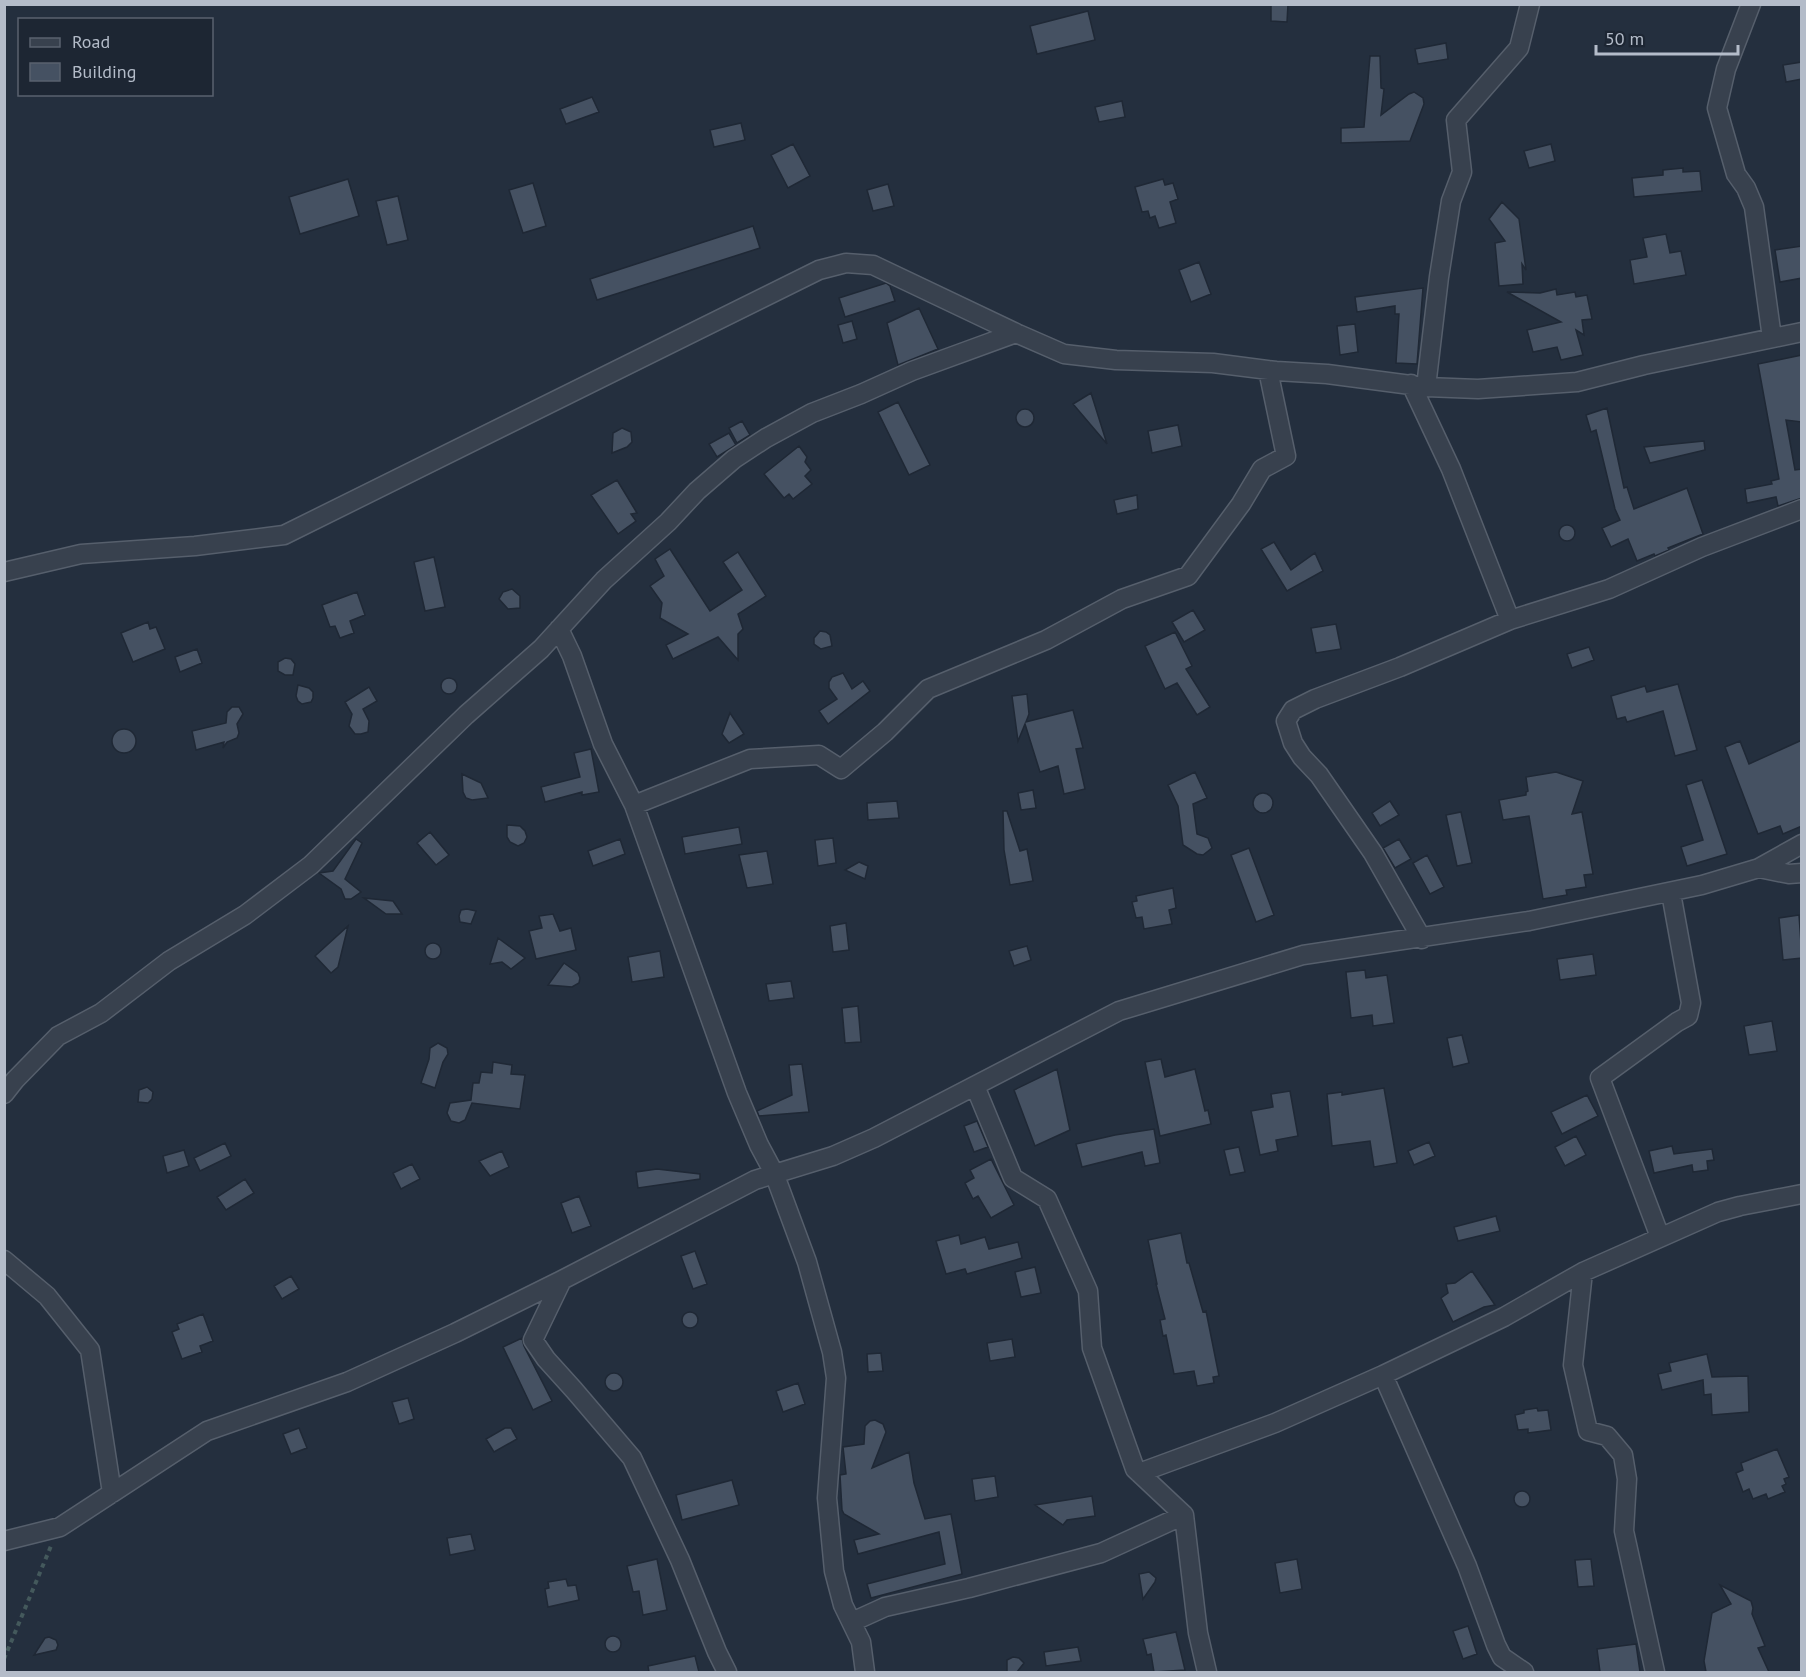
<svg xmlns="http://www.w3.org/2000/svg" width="1806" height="1677" font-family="'PT Sans',sans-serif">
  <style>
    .building { fill: #455162; stroke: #1f2835; stroke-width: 1.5 }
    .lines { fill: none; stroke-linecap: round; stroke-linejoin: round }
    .minor-casing { stroke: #565f6c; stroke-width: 21 }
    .path { stroke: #44595c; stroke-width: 4; stroke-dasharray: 4.5 4.5; stroke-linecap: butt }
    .minor { stroke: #38414e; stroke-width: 18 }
  </style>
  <rect width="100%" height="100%" fill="#242f3e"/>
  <path class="building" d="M1271,4H1288L1287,22L1271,21Z
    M1088,11L1095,40L1037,54L1030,26Z
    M1446,43L1448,59L1418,64L1415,49Z
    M1370,56H1380L1381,88L1384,89L1381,115L1409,94L1414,92L1423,98L1424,104L1410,141L1341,143V128L1364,127Z
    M1802,62V79L1786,82L1783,65Z
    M592,97L599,112L566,124L560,109Z
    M1122,101L1125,117L1099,122L1095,107Z
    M741,123L745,140L714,147L710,130Z
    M793,144L810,176L788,188L771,155Z
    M1551,144L1555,161L1529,168L1524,151Z
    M1683,168V172L1700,171L1702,191L1634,197L1632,178L1663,175V170Z
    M348,179L359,216L300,234L289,197Z
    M1163,179L1165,185L1173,183L1178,199L1170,202L1176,223L1159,228L1155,216L1150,218L1148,211L1142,212L1135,187Z
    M533,183L546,226L523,233L509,190Z
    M888,184L894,206L873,211L867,190Z
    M398,196L408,240L387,245L376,201Z
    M1502,202L1519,219L1526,270L1522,264L1523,284L1499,286L1495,243L1505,241L1489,219Z
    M753,226L760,248L597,300L590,279Z
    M1666,234L1670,253L1681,251L1686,275L1634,284L1630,260L1647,257L1643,238Z
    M1802,246V278L1780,282L1775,250Z
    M1199,262L1211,294L1191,302L1179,270Z
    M886,283L890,286L895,301L845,317L839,298Z
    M1423,288L1417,364L1396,363L1399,314H1395V306L1357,312L1355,297Z
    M1556,289L1557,295L1575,292L1576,297L1587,295L1592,319L1582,320L1584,335L1576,330L1583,355L1561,360L1557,347L1533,352L1527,330L1561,322L1507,292L1540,293Z
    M919,308L938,349L898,365L887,323Z
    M852,321L857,339L843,343L838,325Z
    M1355,324L1358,352L1340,355L1337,326Z
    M1802,355V422L1786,420L1795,470L1802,469V498L1778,506L1776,497L1747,503L1745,489L1772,484L1771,481L1779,479L1758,364Z
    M1091,393L1107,444L1073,404Z
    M898,402L930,465L909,475L878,412Z
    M1607,408L1624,488L1627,487L1634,509L1687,488L1703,534L1668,548L1669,550L1655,556L1654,554L1637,561L1628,539L1611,547L1602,528L1620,520L1615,509L1596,430L1591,432L1586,415Z
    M1016 418a9 9 0 1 1 18 0a9 9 0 1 1-18 0Z
    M742,421L750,435L737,443L729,428Z
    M1178,425L1182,446L1152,453L1148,431Z
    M622,428L631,432L632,442L627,447L612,453L613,433Z
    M729,433L736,445L717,457L709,444Z
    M1704,441L1705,450L1650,463L1644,447Z
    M799,446L807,457L805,462L811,470L805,476L812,484L793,499L789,494L784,498L764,474Z
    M617,480L637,513L631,514L636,521L618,534L591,495Z
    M1137,495L1138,509L1117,514L1114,500Z
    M1559 533a8 8 0 1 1 16 0a8 8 0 1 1-16 0Z
    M1274,542L1291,570L1315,553L1323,571L1287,591L1261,549Z
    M670,549L710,611L742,590L723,562L738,552L766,596L738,614L743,629L738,634V660L718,637L673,659L666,645L688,634L660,618L662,603L650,586L664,576L655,559Z
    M434,557L445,607L425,611L414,562Z
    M512,589L520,596V608L508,609L499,599L503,592Z
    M357,592L365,615L350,621L354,633L340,638L335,626L330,627L322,605Z
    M1193,610L1205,630L1184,642L1172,622Z
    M148,622L150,629L156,627L165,649L133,662L121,633Z
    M1336,624L1341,649L1316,653L1311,628Z
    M820,631L826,632L830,635L832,646L821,649L814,644V638Z
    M1175,632L1192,666L1186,669L1210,707L1197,715L1177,683L1165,689L1145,646Z
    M1589,647L1594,660L1572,668L1567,654Z
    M197,649L202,663L180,672L175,657Z
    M285,658L291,659L295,664L293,675H285L278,671V662Z
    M843,673L852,689L863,681L870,691L828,724L819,711L837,699L829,688V682L832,677Z
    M441 686a8 8 0 1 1 16 0a8 8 0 1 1-16 0Z
    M1678,684L1697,750L1675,756L1663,711L1627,722L1625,717L1617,719L1611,696L1645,686L1647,692Z
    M298,685L309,688L313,692V698L311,702L302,704L298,701L296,696Z
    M369,687L377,701L363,709L369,721L368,732L361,734H355L349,726L352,714L345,702Z
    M1027,694L1029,714L1026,722L1073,710L1083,748L1076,749L1085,789L1064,794L1058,766L1040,772L1025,724L1018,741L1012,696Z
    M232,707H239L243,714L237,724L239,733L237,738L227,742L223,748L224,742L196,750L192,731L226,723L227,712Z
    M730,713L744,734L729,743L722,734Z
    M112 741a12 12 0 1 1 24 0a12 12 0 1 1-24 0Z
    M1802,740V826L1783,834L1780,826L1758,834L1725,747L1740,741L1749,764Z
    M591,749L599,792L582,795V792L545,802L541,787L580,777L574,753Z
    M1195,772L1207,798L1193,804L1197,834L1208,838L1212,848L1203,855L1197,854L1183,845L1178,806L1168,785Z
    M1556,772L1583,781L1572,814L1582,812L1593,874L1584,875L1586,887L1566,890L1567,895L1543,899L1529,816L1503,820L1499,800L1526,795V792L1528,791L1526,777Z
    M462,774L481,783L488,798L472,800L466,798L463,792Z
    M1702,780L1727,854L1687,866L1681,847L1703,840L1686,785Z
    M1033,790L1036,808L1021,810L1018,793Z
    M1253 803a10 10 0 1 1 20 0a10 10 0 1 1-20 0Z
    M897,801L899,818L868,820L867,803Z
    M1390,801L1399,815L1380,826L1372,813Z
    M1003,811H1007L1020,851L1027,849L1033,881L1010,885L1004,850Z
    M1461,812L1472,863L1457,866L1446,815Z
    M507,825L520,826L525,831L527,837L524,843L518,846L510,842L507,837Z
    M739,827L742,844L685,854L682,837Z
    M430,832L449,855L436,865L417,843Z
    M833,838L836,863L818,866L815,840Z
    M356,839L362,843L345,879L361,892L351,899H345L341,889L319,873L333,871Z
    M620,839L625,854L593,866L588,851Z
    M1399,839L1411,859L1395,868L1383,848Z
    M1249,848L1274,915L1256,922L1231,855Z
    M767,851L773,884L747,888L739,855Z
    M1427,855L1444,887L1430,894L1413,863Z
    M859,862L868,866L865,879L845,870Z
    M1173,888L1176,908L1169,910L1172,924L1144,929L1142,917L1136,918L1132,902L1137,901L1136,896Z
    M364,898L393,901L402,914H386Z
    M467,909L476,911L471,924L460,922L459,916L461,910Z
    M553,914L560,931L571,928L576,950L536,959L529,931L542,928L539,916Z
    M1799,915L1802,958L1783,960L1779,918Z
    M846,923L849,950L833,952L830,926Z
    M348,926L338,967L331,973L315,956Z
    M498,938L525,958L511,969L502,962L490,964Z
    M425 951a8 8 0 1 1 16 0a8 8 0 1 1-16 0Z
    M1027,946L1031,960L1014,966L1009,951Z
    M660,951L664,977L632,982L628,957Z
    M1593,954L1596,975L1560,980L1557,959Z
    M564,963L578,973L580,978L579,983L572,987L548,985Z
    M1365,970L1366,978L1387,975L1394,1023L1373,1026L1372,1015L1351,1018L1346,972Z
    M791,981L794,998L769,1001L766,984Z
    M858,1006L861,1042L845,1043L842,1008Z
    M1772,1021L1777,1051L1749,1055L1744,1026Z
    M1462,1035L1469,1063L1453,1067L1447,1038Z
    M438,1043L447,1048L448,1054L443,1062L435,1088L421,1083L429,1059L430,1048Z
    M1161,1059L1165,1077L1195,1069L1205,1111L1208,1110L1211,1124L1160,1136L1145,1062Z
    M493,1062L512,1065L511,1074L525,1075L520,1109L472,1103L465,1120L459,1123L451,1121L447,1113L450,1103L471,1100L473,1083H479L481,1072L492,1073Z
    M802,1064L809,1112L759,1116L757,1111L792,1095L789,1065Z
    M1057,1069L1070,1130L1035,1146L1014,1090Z
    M147,1087L153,1092L152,1099L148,1103L138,1102L139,1090Z
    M1384,1088L1397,1163L1374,1167L1370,1141L1332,1146L1327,1094L1342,1092V1095Z
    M1290,1091L1298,1136L1276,1140L1278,1151L1260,1155L1251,1111L1273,1107L1271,1094Z
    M1587,1095L1598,1116L1562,1134L1551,1112Z
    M977,1121L988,1147L974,1152L964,1126Z
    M1154,1129L1160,1163L1145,1166L1142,1152L1082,1167L1076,1144L1115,1135Z
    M1576,1136L1586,1155L1565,1166L1555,1147Z
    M1429,1142L1435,1156L1414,1165L1408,1151Z
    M225,1143L231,1156L200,1171L194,1158Z
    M1672,1146L1674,1154L1712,1149L1714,1160L1707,1161L1708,1170L1693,1172L1692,1165L1654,1173L1649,1151Z
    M1239,1147L1245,1172L1230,1175L1224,1150Z
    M184,1150L189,1166L167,1173L163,1156Z
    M502,1151L509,1167L490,1176L479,1161Z
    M991,1159L1014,1205L991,1218L978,1196L973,1199L965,1183L974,1178L970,1170Z
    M412,1164L420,1179L401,1189L393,1173Z
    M657,1169L700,1174V1179L638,1188L636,1172Z
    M245,1179L254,1193L226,1210L217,1197Z
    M579,1196L591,1226L572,1233L561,1203Z
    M1496,1216L1500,1231L1458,1241L1454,1227Z
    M1181,1233L1187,1263H1189L1203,1312L1206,1311L1219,1376L1213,1377L1214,1383L1197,1386L1194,1371L1174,1374L1166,1335L1163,1336L1160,1320L1165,1319L1156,1284H1157L1148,1240Z
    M959,1235L961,1244L985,1237L989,1249L1018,1242L1022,1258L967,1274L965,1269L946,1274L936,1241Z
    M695,1251L707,1284L693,1289L681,1256Z
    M1035,1267L1041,1293L1021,1297L1015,1272Z
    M1472,1271L1495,1305L1484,1307L1453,1322L1441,1298L1448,1293L1446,1284L1455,1283Z
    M291,1276L299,1289L282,1299L274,1286Z
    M682 1320a8 8 0 1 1 16 0a8 8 0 1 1-16 0Z
    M203,1314L213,1341L200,1346L202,1352L182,1359L172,1332L179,1329L177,1324Z
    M522,1338L524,1346L552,1401L533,1410L503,1347Z
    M1012,1339L1015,1357L990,1361L987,1343Z
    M881,1353L883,1371L868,1372L867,1354Z
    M1707,1354L1712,1377L1748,1376L1749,1412L1712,1415L1711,1394L1704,1395L1703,1380L1662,1390L1658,1374L1671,1371L1669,1363Z
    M605 1382a9 9 0 1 1 18 0a9 9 0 1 1-18 0Z
    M798,1383L805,1404L783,1412L776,1391Z
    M408,1398L414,1419L399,1424L392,1402Z
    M1537,1408L1538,1411L1548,1410L1551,1430L1528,1433V1429L1518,1430L1515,1415L1524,1413V1410Z
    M875,1420L883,1424L886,1432L872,1468L909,1452L914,1483L925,1519L951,1514L962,1574L871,1598L867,1584L945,1564L939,1532L858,1554L854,1540L879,1534L844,1514L842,1510L840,1475L846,1474L843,1447L864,1444L865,1426L870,1421Z
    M299,1428L307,1448L291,1454L283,1434Z
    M505,1428H511L517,1439L494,1452L486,1439Z
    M1777,1449L1789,1477L1784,1479L1786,1484L1782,1486L1785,1492L1768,1499L1766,1494L1753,1499L1749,1489L1743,1492L1736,1473L1743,1470L1741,1463Z
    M995,1476L998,1497L975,1501L972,1479Z
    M732,1480L739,1505L682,1520L676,1495Z
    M1514 1499a8 8 0 1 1 16 0a8 8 0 1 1-16 0Z
    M1092,1496L1095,1516L1067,1520L1063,1525L1035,1505Z
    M471,1534L475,1550L450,1555L447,1538Z
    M657,1559L667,1610L643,1615L639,1591L633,1592L627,1566Z
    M1297,1559L1302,1589L1280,1593L1275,1563Z
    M1591,1559L1594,1586L1578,1587L1575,1560Z
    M1149,1572L1156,1578L1155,1582L1143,1599L1139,1574Z
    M566,1579L568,1586L576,1585L579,1600L548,1607L545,1589L549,1588L548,1582Z
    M1720,1585L1751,1601L1753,1608L1752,1614L1765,1646L1758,1648L1769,1672H1706L1704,1661L1712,1613L1731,1604Z
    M1468,1626L1477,1654L1463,1659L1453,1631Z
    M1176,1632L1185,1670L1154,1672L1151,1654L1147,1655L1143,1639Z
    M605 1644a8 8 0 1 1 16 0a8 8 0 1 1-16 0Z
    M49,1637L56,1640L58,1645L56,1650L34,1655L45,1638Z
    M1636,1644L1640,1672H1600L1597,1649Z
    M1078,1647L1081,1661L1046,1666L1044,1652Z
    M695,1656L699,1672H649L648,1666Z
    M1013,1657L1019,1658L1024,1663L1017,1672H1007V1660Z"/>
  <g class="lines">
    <defs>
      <path id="minor" d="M1751,4L1726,69L1717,108L1736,174L1746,188L1754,207L1772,338
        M1411,384L1451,469L1510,620
        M1426,387L1439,277L1451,201L1462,172L1456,120L1519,48L1530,4
        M4,572L81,554L195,546L284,535L819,270L846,263L873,265L1016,333
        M559,629L572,656L603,744L634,805L737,1093L759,1145L774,1173L807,1262L832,1352L836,1378L827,1498L834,1571L843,1605L861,1642L865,1672
        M634,805L750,759L819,755L841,769L885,732L928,689L1046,640L1122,599L1188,576L1241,504L1262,469L1286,456L1268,370
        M1759,868L1789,874L1802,873
        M1422,939L1373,853L1319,775L1302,757L1293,743L1286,721L1293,710L1315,699L1400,667L1510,620L1609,589L1702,547L1802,509
        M975,1086L1013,1178L1047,1199L1088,1291L1092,1348L1135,1469L1184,1515L1198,1633L1207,1672
        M4,1094L15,1080L58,1036L101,1013L169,961L245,915L311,865L466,715L541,649L604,580L668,522L697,491L734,459L766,438L812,413L861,394L912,371L1016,333L1064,354L1116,360L1213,363L1276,371L1327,374L1426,387L1478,389L1577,382L1644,365L1802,332
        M1660,1237L1600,1078L1677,1022L1688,1016L1691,1003L1671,893
        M4,1260L47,1296L90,1350L112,1493
        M1583,1272L1573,1365L1588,1431L1607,1436L1623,1455L1627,1479L1624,1531L1655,1672
        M562,1280L533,1340L546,1359L574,1390L632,1458L680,1560L717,1652L727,1672
        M1383,1375L1467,1566L1496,1645L1502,1657L1524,1672
        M1139,1473L1275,1423L1383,1375L1504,1317L1583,1272L1718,1212L1740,1206L1802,1194
        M4,1541L60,1527L207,1431L347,1382L455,1333L562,1280L755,1180L833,1156L874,1138L1119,1011L1303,955L1529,921L1702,885L1759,868L1802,844
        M852,1622L885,1607L969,1588L1101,1553L1184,1515"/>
    </defs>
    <use href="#minor" class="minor-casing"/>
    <path class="path" d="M4,1659L51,1546"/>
    <use href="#minor" class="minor"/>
  </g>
  <rect width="1806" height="1677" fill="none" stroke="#b4bcc9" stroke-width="12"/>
  <rect x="18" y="18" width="195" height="78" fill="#1d2633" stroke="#59626f" stroke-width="1.5"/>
  <rect x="30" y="38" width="30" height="9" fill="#38414e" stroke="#59626f" stroke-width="1.5"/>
  <text x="72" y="48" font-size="18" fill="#b4bcc9">Road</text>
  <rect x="30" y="63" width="30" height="18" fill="#455162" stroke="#59626f" stroke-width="1.5"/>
  <text x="72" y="78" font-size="18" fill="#b4bcc9">Building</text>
  <path d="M1596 45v9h142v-9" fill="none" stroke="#b4bcc9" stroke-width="3"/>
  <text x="1605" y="45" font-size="18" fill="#b4bcc9" stroke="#1d2633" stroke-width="4.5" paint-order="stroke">50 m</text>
</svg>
